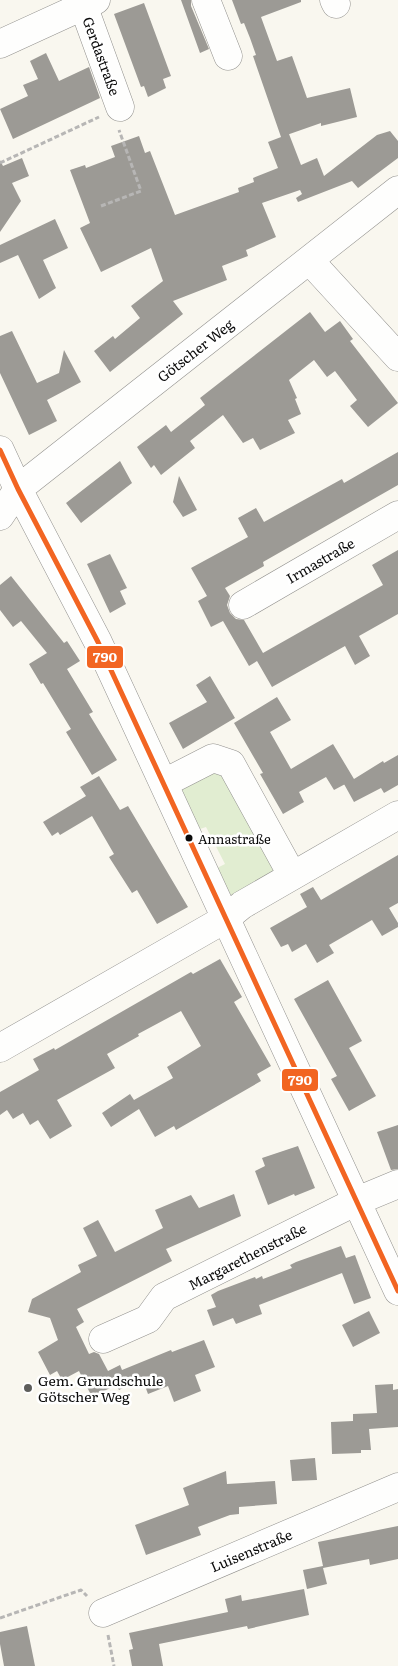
<svg xmlns="http://www.w3.org/2000/svg" width="398" height="1666" font-family="Literata,serif">
  <style>
    .green { fill: #e1edd1 }
    .building { fill: #9c9a95 }
    .lines { fill: none; stroke-linecap: round; stroke-linejoin: round }
    .minor-casing { stroke: #92918e; stroke-width: 29 }
    .path { stroke: #b7b6b5; stroke-width: 3; stroke-dasharray: 5 2.5; stroke-linecap: butt }
    .minor { stroke: #fefefd; stroke-width: 28 }
    .bus-1-casing { stroke: #fff; stroke-width: 9 }
    .bus-1 { stroke: #f26522; stroke-width: 5 }
    .bus-dot { fill: #0b0b0b; stroke: #fff; stroke-width: 2 }
    .poi-dot { fill: #5e5e5b; stroke: #fff; stroke-width: 2 }
    .labels { text-anchor: middle; dominant-baseline: central; stroke-width: 5; stroke-linejoin: round; paint-order: stroke }
    .bus-label { font-size: 13px; fill: #0b0b0b; stroke: #fff; text-anchor: start }
    .street-label { font-size: 14px; fill: #0b0b0b; stroke: #fff }
    .poi-label { font-size: 14px; fill: #0b0b0b; stroke: #fff; text-anchor: start }
    .line-badge { stroke: #fff; stroke-width: 2 }
    .badge-label { font-size: 14px; text-anchor: middle; font-weight: bold; fill: #fff }
  </style>
  <rect width="100%" height="100%" fill="#f9f7ef"/>
  <path class="green" d="M216,765L280,873L233,899L217,868L225,864L206,827L200,829L176,781Z"/>
  <path class="building" d="M181,0H191V6L209,49L200,53Z
    M232,0H301V2L261,17L277,61L292,56L307,98L350,88L357,117L321,126V123L281,137L253,56L256,55L250,38L244,23L241,24Z
    M144,3L171,76L163,79L166,88L148,97L144,86L141,87L114,14Z
    M46,53L59,81L89,67L100,98L13,139L0,109L28,96L23,85L38,79L30,61Z
    M390,131L398,141V158L358,188L352,181L298,202L296,198L302,194L300,190L262,203L276,237L246,250L248,256L222,266L227,280L173,301L183,314L110,372L94,351L113,336L115,339L140,318L131,306L163,281L151,248L101,272L80,228L90,223L70,170L85,165L86,168L115,157L111,146L139,136L145,153L150,151L175,215L239,192L238,188L254,182L253,178L278,168L268,142L289,134L301,165L317,158L324,176L377,135Z
    M22,158L29,176L12,183L21,201L0,232V160L3,166Z
    M55,219L68,248L43,260L56,288L39,299L18,255L0,263V245Z
    M310,312L325,332L340,321L353,339L350,341L398,403L368,427L350,406L357,400L335,371L327,377L314,360L289,380L297,398L295,399L301,414L288,420L295,433L260,450L253,438L243,443L223,415L190,441L195,448L161,475L154,465L151,468L137,447L166,425L171,432L190,417L205,405L200,398Z
    M12,331L37,383L59,373L64,350L81,382L47,400L57,421L29,435L0,373V336Z
    M398,452V485L263,562L264,566L225,588L230,596L227,605L230,613L236,619L244,620L263,653L383,585L372,565L398,550V614L359,636L370,656L355,665L345,646L272,687L257,661L249,666L223,621L211,627L198,601L207,596L191,568L248,537L238,518L256,508L264,522L342,479L344,483Z
    M120,461L132,483L81,523L66,503Z
    M179,476L197,510L183,517L173,502Z
    M110,554L127,588L120,591L126,604L110,613L87,564Z
    M11,576L64,643L67,641L80,661L67,669L93,712L89,714L117,760L92,775L66,732L71,729L43,683L41,684L29,664L47,653L21,621L13,627L0,610V585Z
    M210,676L235,718L183,749L169,723L207,702L196,685Z
    M277,697L291,720L270,732L291,769L333,744L354,779L383,761L384,763L398,755V785L384,793L381,788L354,802L344,784L349,782L334,790L326,777L299,792L304,802L283,814L260,774L263,773L234,723Z
    M99,776L120,810L128,806L188,907L157,924L137,890L132,893L109,857L114,854L92,816L60,835L58,832L52,836L43,822L86,796L80,787Z
    M398,855V903L389,908L398,923V927L382,936L372,920L329,945L334,953L317,963L306,944L292,952L288,944L281,947L270,928L307,907L300,894L313,887L321,900Z
    M220,959L242,997L234,1002L271,1066L257,1074L261,1081L176,1130L174,1126L155,1137L139,1109L111,1127L102,1113L130,1094L134,1100L173,1078L167,1067L201,1046L181,1011L138,1034L139,1036L107,1054L115,1068L57,1100L72,1126L50,1139L38,1120L30,1125L23,1113L13,1119L7,1110L0,1115V1092L39,1070L33,1059L54,1048L55,1050L191,972L193,974Z
    M328,980L362,1041L349,1048L376,1096L349,1111L331,1079L337,1076L294,999Z
    M398,1125V1169L391,1170L377,1132Z
    M298,1146L315,1188L295,1196L294,1194L268,1205L255,1171L265,1166L262,1158Z
    M234,1194L241,1216L166,1249L172,1261L77,1309L84,1322L76,1327L89,1354L94,1352L99,1354L108,1371L120,1365L122,1370L171,1350L172,1352L204,1340L215,1367L195,1375L201,1391L174,1402L168,1386L148,1394L142,1378L119,1390L116,1385L92,1397L79,1371L62,1380L57,1371L50,1375L38,1352L58,1340L50,1318L28,1312L32,1299L81,1272L78,1265L97,1256L83,1228L98,1220L115,1252L163,1228L155,1210L191,1195L199,1208Z
    M341,1246L346,1258L355,1255L371,1298L354,1304L342,1273L259,1305L262,1314L236,1324L233,1318L213,1326L207,1310L216,1307L211,1295L218,1291L255,1277L256,1279L262,1276L263,1279L292,1268L290,1265L296,1262Z
    M369,1311L380,1333L353,1347L342,1325Z
    M393,1384V1390L398,1389V1427L369,1429L371,1450H361V1453L332,1454L331,1422L353,1421V1414L377,1413L375,1385Z
    M315,1458L317,1480L292,1481L290,1460Z
    M226,1471L227,1484L275,1481L277,1504L239,1507V1514L230,1515L198,1527L201,1535L146,1555L135,1525L189,1505L183,1488Z
    M398,1526V1559L370,1565L369,1559L323,1568L327,1584L307,1589L303,1570L323,1566L318,1542Z
    M304,1589L309,1615L248,1629L247,1626L159,1644L163,1666H132L129,1650L133,1649L129,1633L228,1612L225,1599L241,1595L242,1601Z
    M27,1626L35,1666H4L0,1644V1632Z"/>
  <g class="lines">
    <defs>
      <path id="minor" d="M206,0L228,56
        M334,0L336,4
        M83,5L120,107
        M0,44L96,0
        M309,260L398,357
        M0,450L18,489L98,642L398,1291
        M0,516L18,489L398,190
        M243,605L398,515
        M164,783L213,758L231,764L292,875
        M0,1048L225,919L242,905L398,815
        M103,1339L148,1319L164,1297L357,1201L398,1184
        M103,1613L398,1487"/>
    </defs>
    <use href="#minor" class="minor-casing"/>
    <path class="path" d="M0,163L99,117
      M101,206L141,191L119,130
      M0,1618L81,1590L87,1596
      M108,1635L114,1666"/>
    <use href="#minor" class="minor"/>
    <defs>
      <path id="bus-1" d="M0,450L18,489L98,642L398,1291"/>
    </defs>
    <use href="#bus-1" class="bus-1-casing"/>
    <use href="#bus-1" class="bus-1"/>
  </g>
  <circle class="bus-dot" cx="189" cy="838" r="4.5"/>
  <circle class="poi-dot" cx="28" cy="1388" r="5"/>
  <g class="labels">
    <g class="bus-label">
      <text x="198" y="838">Annastraße</text>
    </g>
    <g class="street-label">
      <text transform="translate(102 56) rotate(70)">Gerdastraße</text>
      <text transform="translate(195 350) rotate(-38)">Götscher Weg</text>
      <text transform="translate(320 560) rotate(-30)">Irmastraße</text>
      <text transform="translate(247 1256) rotate(-27)">Margarethenstraße</text>
      <text transform="translate(251 1550) rotate(-23)">Luisenstraße</text>
    </g>
    <g class="poi-label">
      <text x="38" y="1380">Gem. Grundschule<tspan x="38" dy="16">Götscher Weg</tspan></text>
    </g>
  </g>
  <g class="line-badge">
    <rect x="86" y="645" width="38" height="24" rx="5" fill="#f26522"/>
    <rect x="281" y="1068" width="38" height="24" rx="5" fill="#f26522"/>
  </g>
  <g class="badge-label">
    <text x="105" y="662">790</text>
    <text x="300" y="1085">790</text>
  </g>
</svg>
